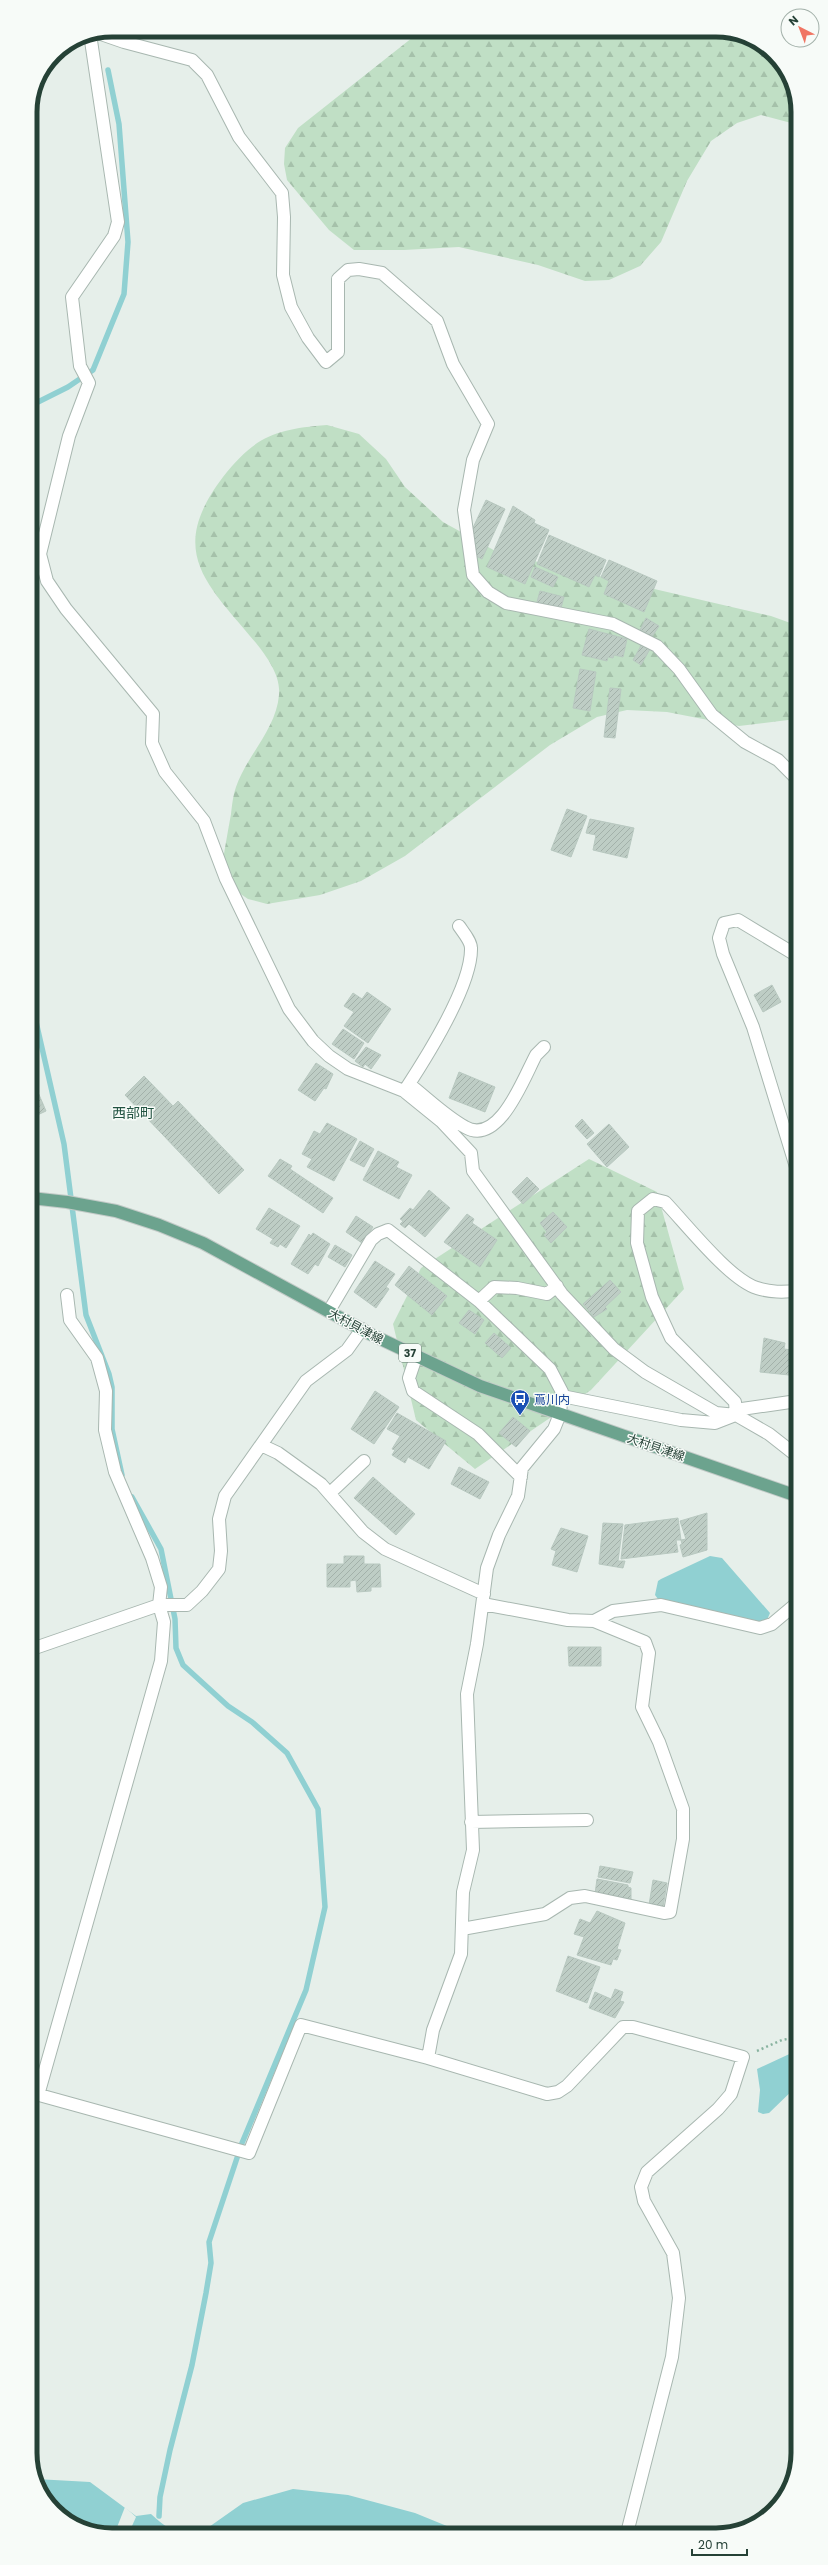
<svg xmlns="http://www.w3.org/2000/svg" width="828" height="2565" font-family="Poppins,'Noto Sans JP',sans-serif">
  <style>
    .forest { fill: url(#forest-firs) }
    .water { fill: #90d0d2 }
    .pier { fill: #e6efea }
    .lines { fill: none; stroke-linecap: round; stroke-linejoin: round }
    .stream { stroke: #90d0d2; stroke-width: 5.5 }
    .building { fill: url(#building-hatch); stroke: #b8c8c0 }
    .minor-casing { stroke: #a8b7b0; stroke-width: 14 }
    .major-casing { stroke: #c2cac7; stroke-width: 14 }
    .path { stroke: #87b29f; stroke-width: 2.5; stroke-dasharray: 2 3; stroke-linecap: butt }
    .minor { stroke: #fff; stroke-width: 12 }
    .major { stroke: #6ca38e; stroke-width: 12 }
    .labels { text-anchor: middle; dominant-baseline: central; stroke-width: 3; stroke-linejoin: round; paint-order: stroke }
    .shield { fill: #f7fbf8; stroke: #647970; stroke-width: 1 }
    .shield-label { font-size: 11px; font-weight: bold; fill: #254136 }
    .street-label { font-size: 12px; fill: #254136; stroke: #f7fbf8 }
    .transit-label { font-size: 12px; fill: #164399; stroke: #f7fbf8; text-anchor: start }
    .quarter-label { font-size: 14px; fill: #215341; stroke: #f7fbf8 }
    .rim { fill: none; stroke: #254136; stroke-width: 5 }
  </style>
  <defs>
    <pattern id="forest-firs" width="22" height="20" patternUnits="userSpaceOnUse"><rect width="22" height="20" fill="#c0dfc5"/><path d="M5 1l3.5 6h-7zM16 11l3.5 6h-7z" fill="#a5c1aa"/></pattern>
    <pattern id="building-hatch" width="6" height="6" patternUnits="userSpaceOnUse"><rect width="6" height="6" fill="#becdc5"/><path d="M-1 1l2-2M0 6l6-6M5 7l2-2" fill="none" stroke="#a3b1aa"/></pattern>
  </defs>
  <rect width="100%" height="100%" fill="#e6efea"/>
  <path class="forest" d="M422,30H721L770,50L795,91V124L761,115L737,123L711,141L687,181L661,242L640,266L609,280L585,281L538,265L459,247L404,250H354L329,230L287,180L284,164L285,148L298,128Z
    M327,425L359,434L386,459L405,487L443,522L499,553L771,616L796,625V719L739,726L667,712L627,710L597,717L550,745L405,856L361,881L320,895L267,904L248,899L220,880C223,858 227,836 231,814C232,806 233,795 236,787C247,755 276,730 279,695C281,676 267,657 256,643C207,584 166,552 223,477C255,436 276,429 327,425Z
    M589,1159L657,1192L684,1289L591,1390L475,1469L416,1420L393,1324L421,1268Z
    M797,1904V1932L793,1910Z"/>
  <path class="water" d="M710,1556L722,1558L770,1613L767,1620L759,1623L658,1599L655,1595L658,1581L661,1579Z
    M798,2050V2085L769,2113L763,2114L758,2112L760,2090L757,2069Z
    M36,2479L90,2482L136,2516L151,2514C168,2530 174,2532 196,2534L107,2535L58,2515Z
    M293,2489L348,2495L415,2513L464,2533L199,2534L243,2503Z"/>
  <path class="pier" d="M125,2507L136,2517L128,2535H114Z"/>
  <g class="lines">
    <path class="stream" d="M30,406L68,387L93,370L124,294L128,242L119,124L108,70
      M31,1000L64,1144L86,1315L109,1374L112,1387V1429L122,1475
      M132,1497L161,1549L175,1619L176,1648L183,1665L228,1706L252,1722L287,1753L318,1809L325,1907L306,1990L242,2143L209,2242L211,2263L206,2293L192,2365L170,2450L160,2497L159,2516"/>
  </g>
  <path class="building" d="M486,500L505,509L482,559L474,555L471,532Z
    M513,506L535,520L534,523L549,530L525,584L487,567Z
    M549,535L606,560L599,577L595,575L589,587L537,564Z
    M609,560L657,581L644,612L604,594L609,581L601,577Z
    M535,567L558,577L553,587L531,577Z
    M540,591L564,597L561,608L537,602Z
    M646,618L659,626L652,637L640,630Z
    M589,629L627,639L623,657L614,655L613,658L608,657L607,661L582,655Z
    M642,644L650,649L641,665L633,660Z
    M580,669L596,672L590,711L573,708Z
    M610,688L621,689L615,738L604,737Z
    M567,809L587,816L571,857L551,850Z
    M590,819L634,828L627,858L593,850L596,835L586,833Z
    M796,832V840L792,837Z
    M772,985L781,1002L763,1012L754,995Z
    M367,992L391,1009L368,1043L344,1026L354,1012L344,1006L353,993L362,999Z
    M343,1029L364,1043L354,1059L332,1044Z
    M366,1047L381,1055L371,1069L365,1064L363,1067L355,1061Z
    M316,1063L333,1074L326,1089L324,1088L315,1101L298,1090Z
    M459,1072L495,1087L485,1112L449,1098Z
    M31,1076L43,1104L31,1109Z
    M144,1076L173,1106L178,1101L244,1170L219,1194L125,1095Z
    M43,1104L46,1111L31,1118V1109Z
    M582,1119L594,1133L587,1139L575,1126Z
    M327,1123L357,1139L334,1181L307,1167L312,1159L302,1154L314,1131L320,1134Z
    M609,1124L629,1147L607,1167L587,1144Z
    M360,1141L374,1149L364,1167L350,1160Z
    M378,1151L399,1162L396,1167L412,1175L399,1199L363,1180Z
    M280,1159L292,1166L290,1169L333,1198L323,1213L268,1176Z
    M527,1177L539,1189L523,1204L512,1192Z
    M429,1190L450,1208L425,1237L409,1224L405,1228L400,1224L403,1221L400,1219L410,1208L413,1210Z
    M269,1208L300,1226L286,1248L280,1244L278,1247L270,1243L273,1239L256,1229Z
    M553,1212L567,1227L551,1243L544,1235L547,1232L540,1223Z
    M467,1214L474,1219L472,1223L497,1240L480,1267L444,1242Z
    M356,1216L373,1227L362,1243L346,1232Z
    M313,1233L330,1244L318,1266L315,1264L308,1274L291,1264L309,1234L311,1236Z
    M335,1245L352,1255L345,1267L328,1257Z
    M375,1261L395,1274L386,1287L389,1289L376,1308L354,1292Z
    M409,1266L447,1296L432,1315L395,1285Z
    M610,1280L621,1292L605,1307L607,1309L594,1317L583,1304Z
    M469,1310L484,1320L475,1334L459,1323Z
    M494,1333L511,1348L502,1358L485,1343Z
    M764,1338L785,1343L784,1349L792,1350L789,1375L760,1372Z
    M375,1391L399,1407L374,1444L351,1429Z
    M397,1413L446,1441L429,1469L408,1457L405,1463L392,1455L395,1450L392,1449L400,1436L387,1429Z
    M513,1417L530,1431L516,1447L499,1433Z
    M459,1467L489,1482L480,1499L451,1484Z
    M373,1477L415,1514L396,1535L354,1498Z
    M707,1513V1550L683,1557L680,1545L682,1544L681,1540L686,1539L680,1521Z
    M678,1518L681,1540H676L678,1552L621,1559L625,1525Z
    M603,1523L623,1524L618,1561H625L623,1568L599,1564Z
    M561,1528L588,1536L577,1572L552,1565L556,1551L551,1549Z
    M344,1556H364V1564H380L381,1587H371V1591L357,1592L356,1580L350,1581V1587H327V1564H344Z
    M568,1647H601V1666H569Z
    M600,1866L633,1872L630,1883L598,1877Z
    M597,1879L628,1885V1887L631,1888V1901L595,1894Z
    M653,1880L667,1883L663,1907L649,1905Z
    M597,1911L625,1923L617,1949L621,1950L617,1960L613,1959L611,1965L577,1955L584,1937L574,1934L580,1919L590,1923Z
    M568,1956L600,1967L587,2003L556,1991Z
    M615,1989L623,1992L620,2001L624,2002L615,2018L589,2008L595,1992L611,1999Z"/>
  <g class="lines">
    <defs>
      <path id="minor" d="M98,33L124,42L192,60L207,75L239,137L282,193L284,217L283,275L291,307L308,338L326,362L338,352V279L348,270L359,269L382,273L437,321L453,364L488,424L473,460L464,510L473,575L488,592L506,603L613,624L657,646L679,669L712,715L745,742L778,760L796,778
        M90,34L118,222L114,236L72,297L80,366L89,383L69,436L40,554L47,581L66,609L153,714L152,743L165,772L204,821L226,879L289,1009L313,1041L329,1056L348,1069L404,1091L441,1121L471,1153L473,1171L562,1294L614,1349L645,1372L716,1413L736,1415L769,1434L797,1456
        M796,955L738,920L724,923L719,938L723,954L753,1027L796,1167
        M409,1084C427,1098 445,1116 465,1127C499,1147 524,1077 536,1055L544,1047
        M405,1090C426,1058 472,985 471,948C471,941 463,932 459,926
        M479,1301L494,1287L517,1288L547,1294L557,1286
        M329,1311L371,1240L378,1234L388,1230L479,1301L550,1369L562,1392L560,1414L554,1429L522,1468L518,1496L499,1535L487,1568L477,1644L467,1694L473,1850L463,1892L461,1954L433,2030L428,2058
        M416,1357L409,1378L413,1391L478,1434L521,1477
        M562,1396L681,1420L715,1423L733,1416
        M735,1410L797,1401
        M736,1415L735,1402L671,1338L652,1297L637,1243L638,1211L653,1199L665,1202C686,1224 730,1280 757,1288C769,1292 785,1293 797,1290
        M261,1445L278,1453L321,1484L363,1532L385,1549L484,1594
        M330,1493L364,1461
        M483,1604L568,1620L594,1621L613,1611L661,1605L760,1628L772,1624L797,1603
        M32,1649L159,1605H187L202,1591L219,1569L221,1551L219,1519L225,1496L306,1381L347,1350L362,1329
        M471,1822L587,1820
        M462,1929L545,1914L570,1898L585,1896L664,1913L670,1912L683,1839V1809L659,1742L642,1707L649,1653L645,1642L594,1621
        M32,2093L249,2153L301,2025L428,2058L547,2094L558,2092L567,2086L623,2027H633L743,2057L731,2094L718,2109L647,2172L641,2187L644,2201L673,2253L679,2298L672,2357L627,2533
        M38,2095L161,1661L164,1622L159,1605L161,1587L152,1558L115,1472L105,1430L106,1391L97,1358L70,1320L67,1295"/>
      <path id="major" d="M31,1198L67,1202L116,1211L159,1225L203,1243L370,1334L480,1386L797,1496"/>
    </defs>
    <use href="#minor" class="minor-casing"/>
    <use href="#major" class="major-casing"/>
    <path class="path" d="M796,610L792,612L796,613
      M757,2051L782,2040L798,2037"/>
    <use href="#minor" class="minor"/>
    <use href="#major" class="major"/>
  </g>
  <defs>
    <symbol id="bus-pin" viewBox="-11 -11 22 30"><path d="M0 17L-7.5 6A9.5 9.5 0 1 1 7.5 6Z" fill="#1a4fb4" stroke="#f7fbf8"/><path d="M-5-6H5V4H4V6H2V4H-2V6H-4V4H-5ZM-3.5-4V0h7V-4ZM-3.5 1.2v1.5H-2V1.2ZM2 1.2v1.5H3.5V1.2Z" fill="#fff"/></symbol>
  </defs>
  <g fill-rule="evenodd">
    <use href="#bus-pin" x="509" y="1388" width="22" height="30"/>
  </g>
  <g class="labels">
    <rect class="shield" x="399" y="1344" width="22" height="18" rx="3"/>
    <g class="shield-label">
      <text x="410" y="1353">37</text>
    </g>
    <g class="street-label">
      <text transform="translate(356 1326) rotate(28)">大村貝津線</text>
      <text transform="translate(656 1447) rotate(19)">大村貝津線</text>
    </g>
    <g class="transit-label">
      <text x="534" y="1399">蔦川内</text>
    </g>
    <g class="quarter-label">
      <text x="133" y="1113">西部町</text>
    </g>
  </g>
  <path d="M0 0H828V2565H0ZM112 37H716A75 75 0 0 1 791 112V2453A75 75 0 0 1 716 2528H112A75 75 0 0 1 37 2453V112A75 75 0 0 1 112 37Z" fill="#f7fbf8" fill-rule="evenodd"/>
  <path class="rim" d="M112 37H716A75 75 0 0 1 791 112V2453A75 75 0 0 1 716 2528H112A75 75 0 0 1 37 2453V112A75 75 0 0 1 112 37Z"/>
  <g transform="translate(800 28) rotate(318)"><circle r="19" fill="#f7fbf8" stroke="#a3b1aa"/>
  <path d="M0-3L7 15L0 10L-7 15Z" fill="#f07563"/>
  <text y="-6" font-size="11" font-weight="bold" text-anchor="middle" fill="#254136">N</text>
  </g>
  <path d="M692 2549v6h55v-6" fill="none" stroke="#254136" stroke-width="2"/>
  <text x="698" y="2549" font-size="12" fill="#254136" stroke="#f7fbf8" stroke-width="3" paint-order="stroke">20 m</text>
</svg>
